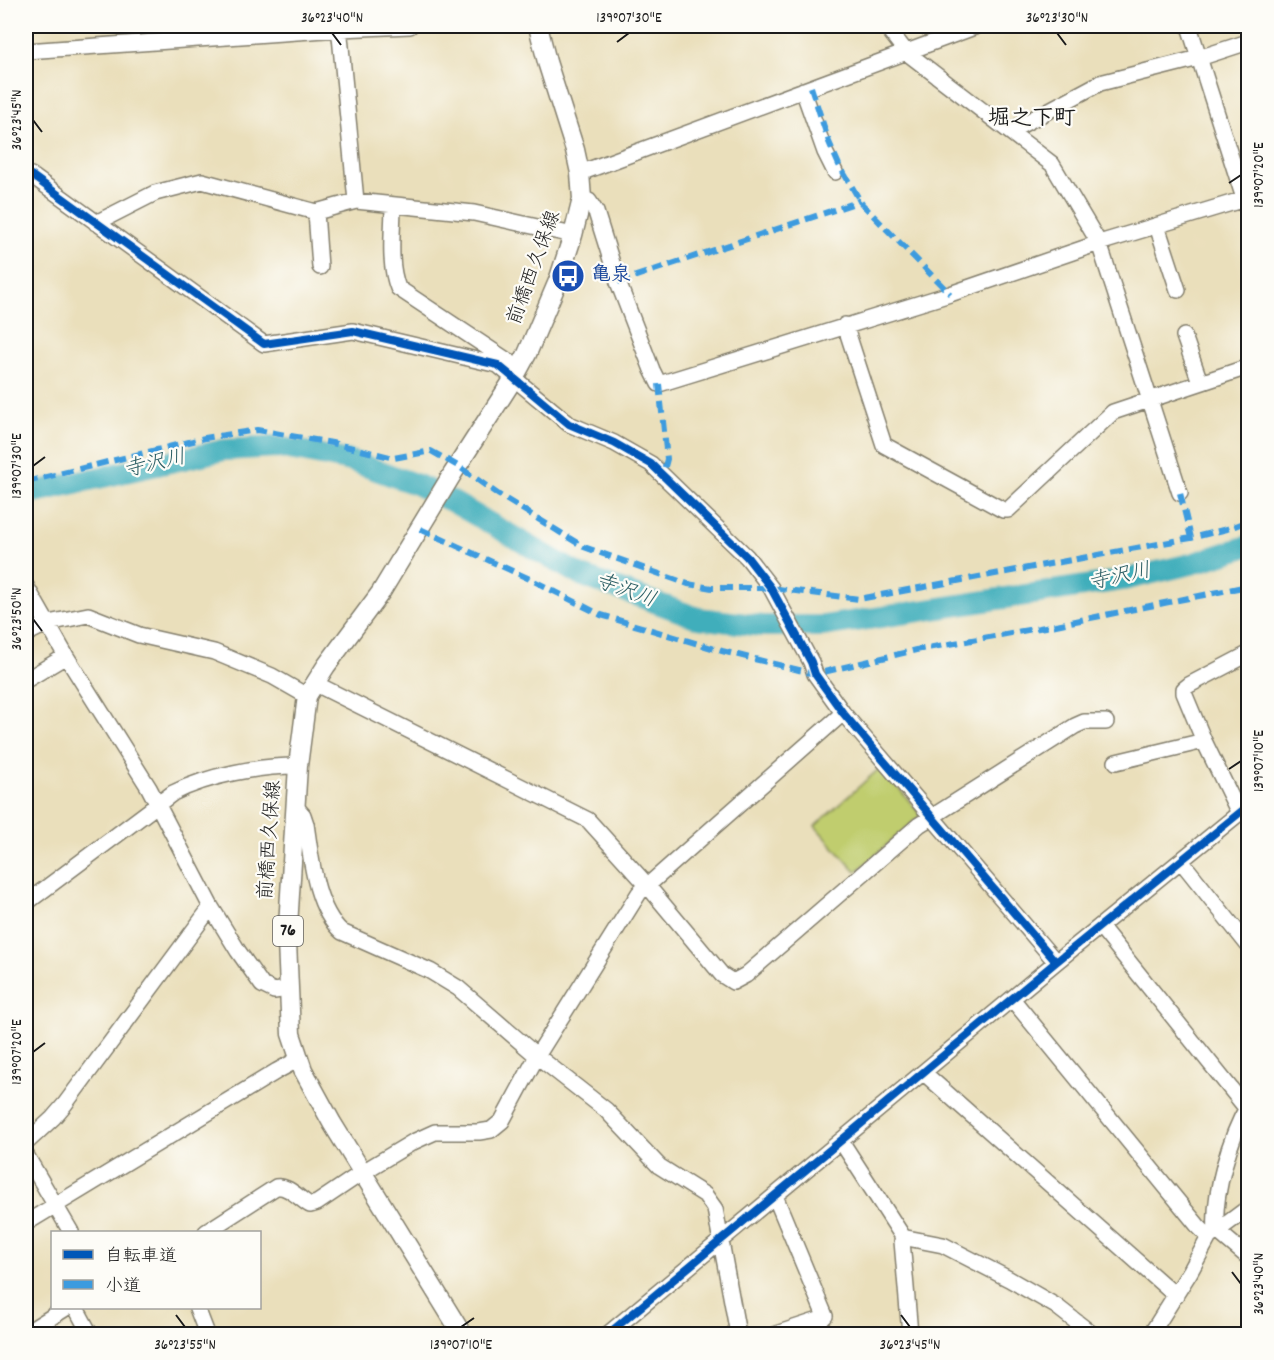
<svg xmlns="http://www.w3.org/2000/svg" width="1274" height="1360" font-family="Dekko,'Klee One',sans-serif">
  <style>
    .green { fill: #c0cd6e; stroke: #6e7445; stroke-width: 1.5 }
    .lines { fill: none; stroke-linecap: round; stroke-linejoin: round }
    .river { stroke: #3faebb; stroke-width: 22 }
    .minor-casing { stroke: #837e6c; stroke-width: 18 }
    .major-casing { stroke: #837e6c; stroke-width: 21 }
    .minor { stroke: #fff; stroke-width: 15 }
    .major { stroke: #fff; stroke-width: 18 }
    .quiet { stroke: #3c9bdf; stroke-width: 6; stroke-dasharray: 12 6; stroke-linecap: butt }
    .cycleway-casing { stroke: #fdfcf7; stroke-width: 11 }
    .cycleway { stroke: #0057b8; stroke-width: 8 }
    .ticks { fill: none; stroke: #1c1c1c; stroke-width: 2 }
    .labels { text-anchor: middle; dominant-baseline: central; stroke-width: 4.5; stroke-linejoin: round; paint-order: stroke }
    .shield { fill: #fdfcf7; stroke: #605f5e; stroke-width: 1.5 }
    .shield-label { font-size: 18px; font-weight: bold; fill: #1c1c1c }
    .street-label { font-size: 20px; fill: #1c1c1c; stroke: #fdfcf7 }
    .transit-label { font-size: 20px; font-weight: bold; fill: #164399; stroke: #fdfcf7; text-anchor: start }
    .water-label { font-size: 21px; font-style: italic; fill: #2c5e64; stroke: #fdfcf7 }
    .quarter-label { font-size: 22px; font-weight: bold; fill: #1c1c1c; stroke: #fdfcf7 }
    .neatline { fill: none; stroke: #1c1c1c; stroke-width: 2 }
    .ticks-label { font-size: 15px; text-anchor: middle; fill: #1c1c1c }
  </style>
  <rect width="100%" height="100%" fill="#fdfcf7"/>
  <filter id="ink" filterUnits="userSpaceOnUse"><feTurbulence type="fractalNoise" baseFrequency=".0167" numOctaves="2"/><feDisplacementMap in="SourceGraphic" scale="12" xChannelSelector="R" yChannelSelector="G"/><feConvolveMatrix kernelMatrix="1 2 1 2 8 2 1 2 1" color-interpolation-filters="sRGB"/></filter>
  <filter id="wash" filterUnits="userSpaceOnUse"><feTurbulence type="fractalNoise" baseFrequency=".008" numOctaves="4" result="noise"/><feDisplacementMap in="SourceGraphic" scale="24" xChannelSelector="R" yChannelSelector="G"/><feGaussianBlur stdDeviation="1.35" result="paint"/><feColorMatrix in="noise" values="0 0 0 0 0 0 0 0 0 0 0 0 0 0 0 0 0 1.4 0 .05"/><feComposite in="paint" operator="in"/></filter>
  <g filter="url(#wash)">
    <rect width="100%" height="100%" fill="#eadfbb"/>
    <path class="green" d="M881,767L921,815L856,872L815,826Z"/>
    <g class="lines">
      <path class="river" d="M26,494L224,450L276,447L306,452L351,461L418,485L451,501L580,575L698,618L762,626H823L1123,580L1191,564L1248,546"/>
    </g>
  </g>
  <g filter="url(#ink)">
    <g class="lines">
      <defs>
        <path id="minor" d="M339,26L356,201
          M886,26L906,52L1052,164L1099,243L1180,493
          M1189,26L1248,211
          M26,51L340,29L410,26
          M803,90L825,152L835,172
          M1014,133L1016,128L1100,83L1199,58L1248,42
          M580,173L977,26
          M26,175H31L264,344L353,331L498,365L569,424L614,443L651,464L747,557L771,588L811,662L815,674L843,713L1056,962
          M582,199L589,201L596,212L618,282L652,370L659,384L950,294L1099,243L1248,198
          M393,205C393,231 388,263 398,288L514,365
          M316,212L320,267
          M96,223L155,193L202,181L316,212L356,201L474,213L573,235
          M1157,226L1178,290
          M845,325L884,445L1003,510H1008L1113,412L1248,367
          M1184,336L1200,382
          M26,586L66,656L149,788L211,907L238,951L262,985L274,991L289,989
          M26,634L48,623L88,615L139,635L214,652L272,676L307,696
          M26,680L66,656
          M314,683L588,820L647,885L722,975L733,982L746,975L919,825L1075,726L1084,722H1106
          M1116,762L1204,741
          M295,806L303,815L306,824C311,857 315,908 342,932L430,971L458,988L537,1056L606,1110L659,1166L705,1195L715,1209L738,1334
          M1239,813L1204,741L1184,693V689L1189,685L1248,654
          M1181,861L1248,945
          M26,903L173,793C209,775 258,766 298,766
          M1100,926L1247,1109
          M1013,1000L1198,1226L1209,1237
          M924,1073L1176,1296
          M1248,1106C1230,1136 1213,1195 1216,1230L1248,1257
          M841,1141L905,1240
          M26,1143L53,1118L65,1104L211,907
          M26,1155L71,1232
          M775,1196L825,1316L822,1319L776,1334
          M26,1223L277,1071L299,1059
          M206,1232L276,1187C289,1185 299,1199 310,1205L317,1203L363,1172L413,1142L435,1132H479L491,1130L502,1121L537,1056L639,893L843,713
          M76,1308L90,1334
          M197,1308L207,1334
          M26,1333L66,1308
          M608,1334L1056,962L1248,806
          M910,1334L902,1241L907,1238L943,1245L1009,1279L1056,1306L1092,1334
          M1151,1334L1190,1272L1209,1237L1248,1208"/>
        <path id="major" d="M462,1334L332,1123L303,1070L291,1034L287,942L298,766L307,696L326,666L381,592L453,473L514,378L527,354L558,281L573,235L582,199L580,173L575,150L547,62L538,26"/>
      </defs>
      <use href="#minor" class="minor-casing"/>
      <use href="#major" class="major-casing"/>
      <use href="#minor" class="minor"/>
      <use href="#major" class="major"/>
      <path class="quiet" d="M811,87L829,142L839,165L862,204L950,294
        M618,282L852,204L860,200
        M659,384L667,459L663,474
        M26,482L205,438L257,430L332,443L394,458L431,451L458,466L499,495L584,547L688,584L712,588H771L859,599L1191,538L1227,529L1248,521
        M1180,493L1191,538
        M420,529L534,581L601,615L722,651L815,674L916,650L1056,625L1248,586"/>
      <defs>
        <path id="cycleway" d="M26,175H31L264,344L353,331L498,365L569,424L614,443L651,464L747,557L771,588L811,662L815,674L843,713L1056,962
          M608,1334L1056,962L1248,806"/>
      </defs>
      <use href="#cycleway" class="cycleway-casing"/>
      <use href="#cycleway" class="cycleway"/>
    </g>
  </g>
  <path class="ticks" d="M332,33L341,45M1057,33L1066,45M617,42L629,33M33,120L42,132M1229,183L1241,175M33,466L45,457M33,619L42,631M1229,769L1241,761M33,1052L45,1043M1232,1272L1241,1284M176,1315L185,1327M901,1315L910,1327M461,1327L474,1318"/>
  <defs>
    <symbol id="bus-disc" viewBox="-11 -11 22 22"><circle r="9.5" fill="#1a4fb4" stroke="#fdfcf7"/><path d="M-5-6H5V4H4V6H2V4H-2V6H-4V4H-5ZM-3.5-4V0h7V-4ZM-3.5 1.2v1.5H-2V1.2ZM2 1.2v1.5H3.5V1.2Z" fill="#fff"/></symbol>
  </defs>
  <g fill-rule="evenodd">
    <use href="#bus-disc" x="549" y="257" width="38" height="38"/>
  </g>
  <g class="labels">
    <rect class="shield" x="273" y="916" width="30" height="30" rx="4.5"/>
    <g class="shield-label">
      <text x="288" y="931">76</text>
    </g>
    <g class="street-label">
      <text transform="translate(535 268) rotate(-70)">前橋西久保線</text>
      <text transform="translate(271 840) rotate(-86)">前橋西久保線</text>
    </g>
    <g class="transit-label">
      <text x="591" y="276">亀泉</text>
    </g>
    <g class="water-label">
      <text transform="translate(155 465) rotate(-13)">寺沢川</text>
      <text transform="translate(1120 578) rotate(-12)">寺沢川</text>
      <text transform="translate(625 592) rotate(20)">寺沢川</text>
    </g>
    <g class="quarter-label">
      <text x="1032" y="119">堀之下町</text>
    </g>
  </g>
  <rect width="1274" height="1360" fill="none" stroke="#fdfcf7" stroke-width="66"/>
  <rect x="51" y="1231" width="210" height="78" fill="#fdfcf7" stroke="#a3a29f" stroke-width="1.5"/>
  <rect x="63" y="1250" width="30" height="9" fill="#0057b8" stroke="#a3a29f" stroke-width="1.5"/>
  <text x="105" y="1261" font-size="18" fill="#1c1c1c">自転車道</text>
  <rect x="63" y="1280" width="30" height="9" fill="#3c9bdf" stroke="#a3a29f" stroke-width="1.5"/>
  <text x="105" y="1291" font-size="18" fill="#1c1c1c">小道</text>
  <rect x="33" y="33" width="1208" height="1294" class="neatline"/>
  <g class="ticks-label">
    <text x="332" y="22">36°23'40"N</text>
    <text x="629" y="22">139°07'30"E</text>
    <text x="1057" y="22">36°23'30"N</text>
    <text transform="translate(16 120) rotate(-90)" y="5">36°23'45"N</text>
    <text transform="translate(1258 175) rotate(-90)" y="5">139°07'20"E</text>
    <text transform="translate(16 466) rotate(-90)" y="5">139°07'30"E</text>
    <text transform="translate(16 619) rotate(-90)" y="5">36°23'50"N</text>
    <text transform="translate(1258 761) rotate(-90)" y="5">139°07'10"E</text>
    <text transform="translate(16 1052) rotate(-90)" y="5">139°07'20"E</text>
    <text transform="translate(1258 1284) rotate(-90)" y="5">36°23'40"N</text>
    <text x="185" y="1349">36°23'55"N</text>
    <text x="461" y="1349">139°07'10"E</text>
    <text x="910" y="1349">36°23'45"N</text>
  </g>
</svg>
